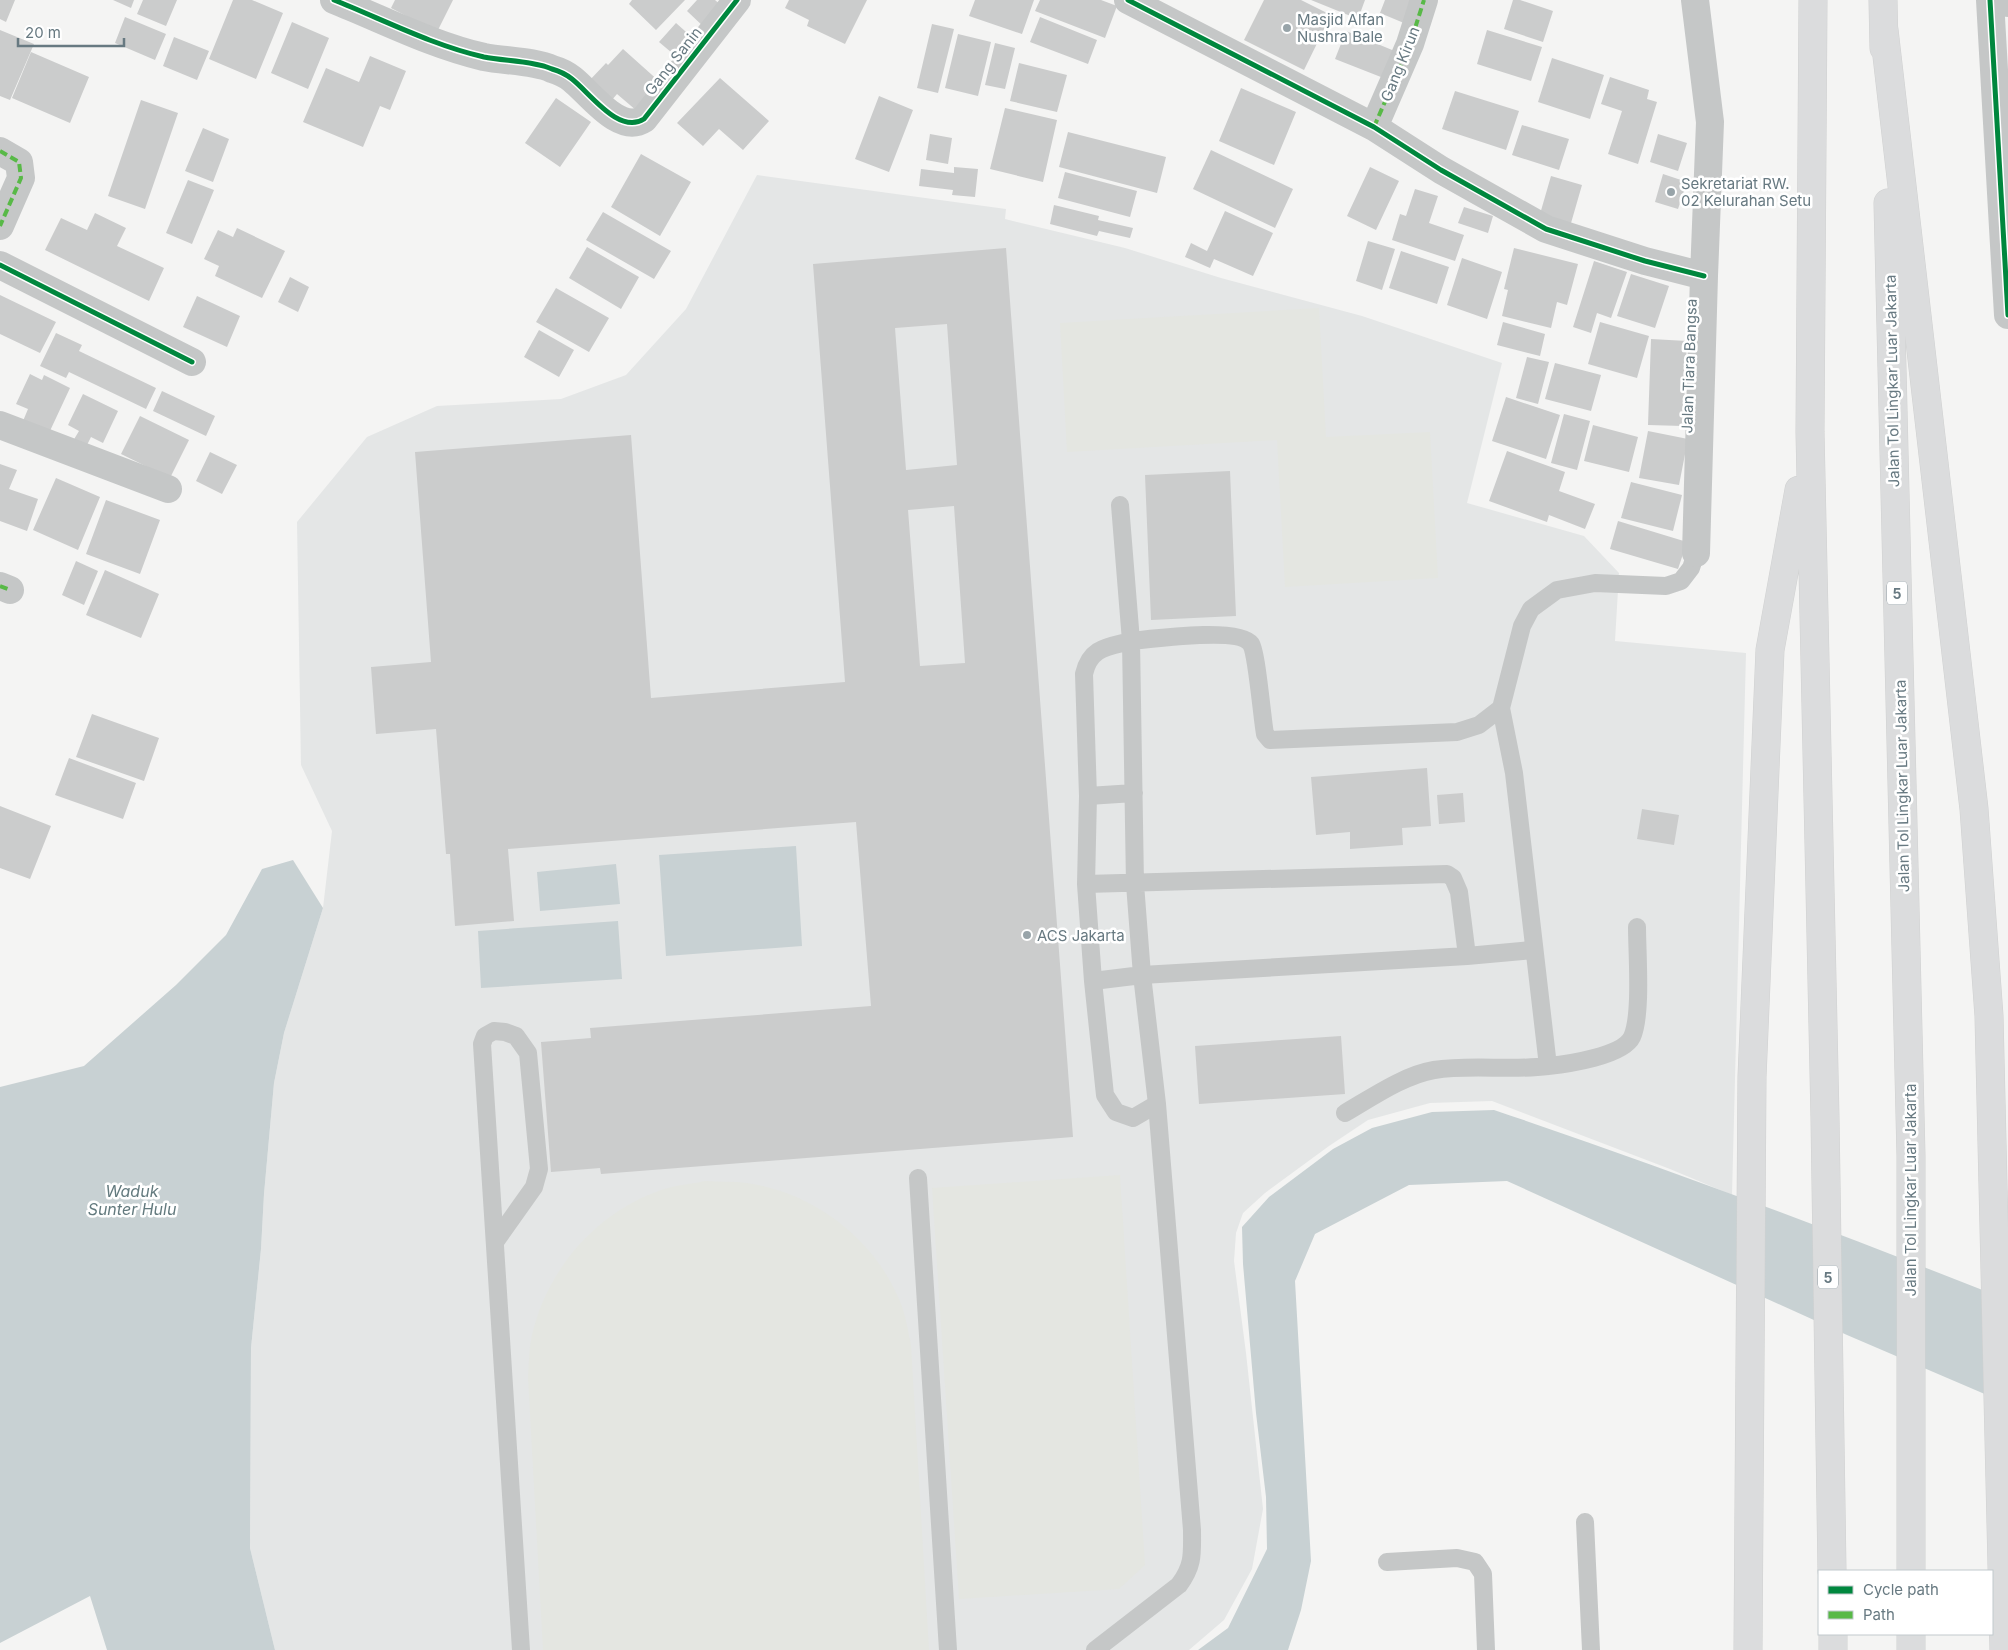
<svg xmlns="http://www.w3.org/2000/svg" width="2008" height="1650" font-family="Inter,sans-serif">
  <style>
    .built { fill: #e4e6e6 }
    .green { fill: #e4e6e1 }
    .water { fill: #c8d1d3 }
    .building { fill: #cbcccc; fill-rule: evenodd }
    .lines { fill: none; stroke-linecap: round; stroke-linejoin: round }
    .motorway-casing { stroke: #d0d1d1; stroke-width: 29 }
    .service { stroke: #c5c7c7; stroke-width: 18 }
    .minor { stroke: #c5c7c7; stroke-width: 28 }
    .tertiary { stroke: #c5c7c7; stroke-width: 28 }
    .motorway { stroke: #dbdcdd; stroke-width: 28 }
    .quiet { stroke: #58b947; stroke-width: 4; stroke-dasharray: 8 4; stroke-linecap: butt }
    .cycleway-casing { stroke: #fff; stroke-width: 8 }
    .cycleway { stroke: #00873e; stroke-width: 5 }
    .poi-dot { fill: #98a4a9; stroke: #fff; stroke-width: 2 }
    .labels { text-anchor: middle; dominant-baseline: central; stroke-width: 5; stroke-linejoin: round; paint-order: stroke }
    .shield { fill: #fff; stroke: #95a1a7; stroke-width: 1 }
    .shield-label { font-size: 14px; font-weight: bold; fill: #677981 }
    .poi-label { font-size: 15px; fill: #677981; stroke: #fff; text-anchor: start }
    .street-label { font-size: 15px; fill: #677981; stroke: #fff }
    .water-label { font-size: 16px; font-style: italic; fill: #637a7e; stroke: #fff }
  </style>
  <rect width="100%" height="100%" fill="#f4f4f3"/>
  <path class="built" d="M757,175L1006,209L1005,219L1125,248L1221,278L1362,316L1502,363L1467,503L1584,536L1619,573L1615,641L1746,653L1732,1195L1670,1169L1492,1101L1430,1103L1368,1120L1329,1146L1265,1193L1243,1213L1236,1233L1234,1261L1246,1353L1263,1509L1252,1569L1224,1620L1189,1650H275L250,1548L251,1348L261,1249L264,1194L274,1083L284,1033L323,908L332,831L301,765L297,522L367,437L437,406L561,399L626,375L686,309Z"/>
  <path class="green" d="M1319,308L1326,437L1430,432L1438,578L1285,587L1277,440L1067,452L1060,323Z
    M1120,1175L1145,1565L1119,1589L959,1599L932,1188Z
    M705,1181C719,1182 733,1181 747,1183C815,1193 876,1240 901,1304C906,1317 908,1331 911,1345L929,1650H543L528,1377C529,1363 529,1348 532,1335C548,1267 598,1211 664,1189C677,1185 692,1184 705,1181Z"/>
  <path class="water" d="M796,846L802,946L666,956L659,855Z
    M293,860L323,908L284,1033L274,1083L264,1194L261,1249L251,1348L250,1548L275,1650H107L90,1596L0,1643V1087L84,1066L176,985L226,935L262,869Z
    M616,864L620,904L540,911L537,872Z
    M618,921L622,979L481,988L478,931Z
    M1494,1110C1667,1168 1838,1233 2008,1300V1404L1847,1335L1507,1181L1409,1185L1315,1234L1295,1281L1311,1561L1301,1610L1288,1650H1198L1228,1628L1267,1549L1266,1497L1256,1413L1243,1264L1242,1227L1269,1197L1333,1149L1372,1128L1432,1112Z"/>
  <path class="building" d="M0,0H15L6,22L0,19Z
    M113,0H134L131,8Z
    M143,0H177L166,26L137,14Z
    M233,0H252L283,13L256,79L209,59Z
    M395,0H453L437,32L391,8Z
    M632,0H685L656,30L629,4Z
    M697,0H715L725,9L706,29L687,11Z
    M789,0H867L845,44L807,26L809,20L785,8Z
    M975,0H1034L1022,34L969,16Z
    M1040,0H1101L1117,6L1105,38L1035,11Z
    M1264,0H1301L1331,15L1304,70L1244,40Z
    M1311,0H1365L1358,19Z
    M1385,0H1422L1411,26L1380,13Z
    M1513,0H1520L1553,11L1543,42L1504,29Z
    M125,17L166,34L155,60L115,43Z
    M1040,17L1097,40L1088,64L1030,42Z
    M292,22L329,38L308,89L271,73Z
    M676,23L694,39L678,58L659,42Z
    M932,24L954,29L938,93L917,88Z
    M0,30L34,44L10,100L0,96Z
    M1487,30L1542,47L1531,81L1477,64Z
    M1346,31L1397,52L1386,79L1335,59Z
    M958,34L991,42L978,96L945,88Z
    M174,37L209,51L197,80L163,66Z
    M995,43L1015,48L1005,89L985,85Z
    M623,49L661,83L637,111L617,94L611,101L588,82L606,63L608,65Z
    M31,52L89,77L70,123L12,98Z
    M370,56L406,71L390,110L380,106L363,147L303,122L326,68L359,82Z
    M1552,58L1604,75L1590,119L1538,102Z
    M1019,63L1067,75L1057,112L1010,101Z
    M1610,77L1649,90L1647,99L1657,102L1638,164L1608,154L1622,111L1601,104Z
    M720,78L769,121L743,150L719,129L703,146L677,123Z
    M1241,88L1296,112L1274,165L1219,141Z
    M1455,91L1519,111L1506,150L1442,129Z
    M879,96L913,110L889,172L855,159Z
    M556,98L591,122L560,167L525,143Z
    M141,100L178,113L145,209L108,196Z
    M1005,108L1057,120L1043,182L990,169Z
    M1522,125L1569,139L1559,170L1512,155Z
    M203,128L229,139L213,182L185,171Z
    M1068,132L1166,157L1157,193L1059,167Z
    M930,134L952,138L948,164L926,160Z
    M1658,134L1687,143L1678,171L1650,162Z
    M1211,150L1293,189L1275,228L1193,189Z
    M641,154L691,182L660,236L611,207Z
    M954,167L978,169L975,197L952,195L953,190L919,186L921,169L954,173Z
    M1370,167L1399,181L1376,230L1347,216Z
    M1065,172L1137,191L1130,217L1058,198Z
    M1663,174L1687,182L1678,209L1655,202Z
    M1551,176L1582,185L1569,230L1538,221Z
    M188,180L214,190L192,244L166,233Z
    M1415,189L1438,196L1429,223L1464,235L1455,261L1392,240L1400,214L1406,216Z
    M1054,205L1099,216L1098,220L1133,228L1130,238L1099,231L1097,236L1050,224Z
    M1464,207L1493,216L1488,233L1458,223Z
    M1225,211L1273,233L1253,276L1214,259L1210,268L1185,257L1191,243L1207,251Z
    M603,212L671,251L654,279L586,240Z
    M95,213L126,228L117,246L164,268L149,301L45,250L61,218L87,230Z
    M237,228L285,251L262,298L215,276L219,266L204,259L218,230L233,237Z
    M1368,241L1395,249L1382,290L1356,281Z
    M587,247L639,277L621,309L569,278Z
    M1006,248L1073,1137L601,1174L600,1168L551,1172L541,1042L591,1038L590,1028L871,1006L856,822L508,849L514,921L455,926L450,854H446L436,729L376,734L371,667L431,662L415,452L631,435L651,698L845,682L813,264ZM947,324L957,465L906,470L895,328ZM954,506L965,663L920,666L908,510Z
    M1514,248L1578,264L1567,305L1557,302L1551,328L1502,316L1508,290L1504,289Z
    M1401,251L1449,267L1437,304L1389,288Z
    M1462,258L1502,272L1487,319L1447,305Z
    M1594,261L1627,272L1611,318L1597,313L1591,333L1573,327Z
    M1631,274L1669,286L1655,328L1617,316Z
    M290,277L309,287L298,312L278,302Z
    M556,288L609,318L589,352L536,322Z
    M0,295L56,322L40,353L0,334Z
    M197,296L240,316L227,347L183,327Z
    M1503,322L1545,334L1540,356L1497,345Z
    M1600,322L1649,336L1637,378L1588,364Z
    M539,330L574,350L559,377L524,357Z
    M56,333L82,345L79,351L156,388L146,409L69,372L66,378L40,366Z
    M1651,339L1687,341L1683,426L1648,425Z
    M1527,357L1549,362L1538,404L1516,398Z
    M1555,363L1601,375L1591,411L1545,399Z
    M30,374L42,380L44,375L70,388L49,433L23,421L28,409L16,404Z
    M162,391L215,416L206,436L153,411Z
    M83,394L118,411L103,443L91,437L86,447L73,441L79,431L68,425Z
    M1506,397L1560,415L1546,459L1492,441Z
    M1564,414L1590,421L1577,470L1551,463Z
    M140,416L189,440L170,478L121,454Z
    M1593,425L1638,437L1629,472L1584,461Z
    M1648,431L1688,439L1679,485L1639,478Z
    M1507,451L1565,472L1559,491L1595,504L1585,529L1549,515L1547,522L1489,501Z
    M210,452L237,465L222,494L196,481Z
    M0,464L17,470L9,489L38,499L27,531L0,521Z
    M1230,471L1236,616L1151,620L1145,475Z
    M56,478L100,497L78,550L33,530Z
    M1631,482L1682,495L1673,531L1621,518Z
    M106,500L160,520L140,574L86,554Z
    M1618,521L1687,542L1678,569L1610,549Z
    M76,561L98,571L84,605L62,595Z
    M105,570L159,594L141,638L86,615Z
    M92,714L159,738L144,781L76,757Z
    M69,758L136,783L123,819L55,795Z
    M1427,768L1431,826L1402,828L1403,845L1350,849V832L1316,835L1311,777Z
    M1463,793L1465,822L1439,824L1437,795Z
    M0,806L51,826L30,879L0,868Z
    M1642,809L1679,815L1674,845L1637,839Z
    M1341,1036L1345,1094L1199,1104L1195,1046Z"/>
  <g class="lines">
    <defs>
      <path id="motorway" d="M1813,0L1810,432L1825,1118L1832,1571
        M1883,0L1884,48
        M1884,30L1974,809L1989,1016L2004,1650
        M1888,203L1911,1156V1571
        M1833,1634V1650
        M1911,1634V1650
        M1748,1650L1752,1077L1770,650L1799,490"/>
    </defs>
    <use href="#motorway" class="motorway-casing"/>
    <path class="service" d="M1120,505L1131,641C1108,647 1090,647 1084,674L1088,796L1086,884L1093,981L1105,1095L1116,1112L1133,1118L1157,1104
      M1501,708L1514,773L1548,1066
      M1088,796L1134,793
      M1086,884L1447,874L1453,878L1459,892L1467,956L1533,950
      M1093,981L1142,975L1467,956
      M1345,1113C1371,1098 1404,1075 1434,1070C1472,1064 1511,1071 1548,1066C1568,1064 1623,1056 1632,1037C1642,1015 1637,953 1637,927
      M918,1178L948,1650
      M495,1242L534,1187L539,1169L528,1053L516,1036L505,1032L494,1031L485,1036L482,1044L521,1650
      M1585,1522L1591,1650
      M1387,1562L1457,1558L1475,1562L1483,1574L1486,1650
      M1095,1650L1179,1585C1194,1565 1192,1553 1192,1530L1157,1104L1142,975L1135,884L1131,641C1152,639 1239,627 1251,644C1257,654 1262,718 1265,734L1270,740L1457,732L1479,725L1501,708L1522,626L1531,609L1557,590L1595,583L1666,586L1681,581L1691,568L1696,553"/>
    <path class="minor" d="M334,0C384,20 432,45 484,57C504,61 535,61 552,69C559,71 567,75 572,79C590,93 619,135 644,119L737,0
      M1128,0L1374,127L1441,170L1546,229L1645,261L1704,276
      M1695,0L1710,122L1704,276L1696,553
      M1990,0L2008,315
      M1374,127L1410,44L1424,0
      M0,151L19,162L21,178L0,226
      M0,265L192,362
      M0,425L168,489
      M0,586L10,590"/>
    <path class="tertiary" d="M2001,0L2008,3"/>
    <use href="#motorway" class="motorway"/>
    <path class="quiet" d="M1374,127L1410,44L1424,0
      M0,151L19,162L21,178L0,226
      M0,586L10,590"/>
    <defs>
      <path id="cycleway" d="M334,0C384,20 432,45 484,57C504,61 535,61 552,69C559,71 567,75 572,79C590,93 619,135 644,119L737,0
        M1128,0L1374,127L1441,170L1546,229L1645,261L1704,276
        M1990,0L2008,315
        M0,265L192,362"/>
    </defs>
    <use href="#cycleway" class="cycleway-casing"/>
    <use href="#cycleway" class="cycleway"/>
  </g>
  <g class="poi-dot">
    <circle cx="1287" cy="28" r="5"/>
    <circle cx="1671" cy="192" r="5"/>
    <circle cx="1027" cy="935" r="5"/>
  </g>
  <g class="labels">
    <g class="shield">
      <rect x="1887" y="581.5" width="20" height="23" rx="4"/>
      <rect x="1818" y="1265.5" width="20" height="23" rx="4"/>
    </g>
    <g class="shield-label">
      <text x="1897" y="593">5</text>
      <text x="1828" y="1277">5</text>
    </g>
    <g class="poi-label">
      <text x="1297" y="19">Masjid Alfan<tspan x="1297" dy="17">Nushra Bale</tspan></text>
      <text x="1681" y="183">Sekretariat RW.<tspan x="1681" dy="17">02 Kelurahan Setu</tspan></text>
      <text x="1037" y="935">ACS Jakarta</text>
    </g>
    <g class="street-label">
      <text transform="translate(673 61) rotate(-52)">Gang Sanin</text>
      <text transform="translate(1400 64) rotate(-68)">Gang Kirun</text>
      <text transform="translate(1689 366) rotate(-88)">Jalan Tiara Bangsa</text>
      <text transform="translate(1892 381) rotate(-91)">Jalan Tol Lingkar Luar Jakarta</text>
      <text transform="translate(1902 786) rotate(-91)">Jalan Tol Lingkar Luar Jakarta</text>
      <text transform="translate(1910 1190) rotate(-90)">Jalan Tol Lingkar Luar Jakarta</text>
    </g>
    <g class="water-label">
      <text x="132" y="1191">Waduk<tspan x="132" dy="18">Sunter Hulu</tspan></text>
    </g>
  </g>
  <rect x="1818" y="1570" width="175" height="65" fill="#ffffff" stroke="#c2c9cd"/>
  <rect x="1828" y="1586" width="25" height="8" fill="#00873e" stroke="#c2c9cd"/>
  <text x="1863" y="1595" font-size="15" fill="#677981">Cycle path</text>
  <rect x="1828" y="1611" width="25" height="8" fill="#58b947" stroke="#c2c9cd"/>
  <text x="1863" y="1620" font-size="15" fill="#677981">Path</text>
  <path d="M18 38v8h106v-8" fill="none" stroke="#677981" stroke-width="2.5"/>
  <text x="25" y="38" font-size="15" fill="#677981" stroke="#ffffff" stroke-width="4" paint-order="stroke">20 m</text>
</svg>
